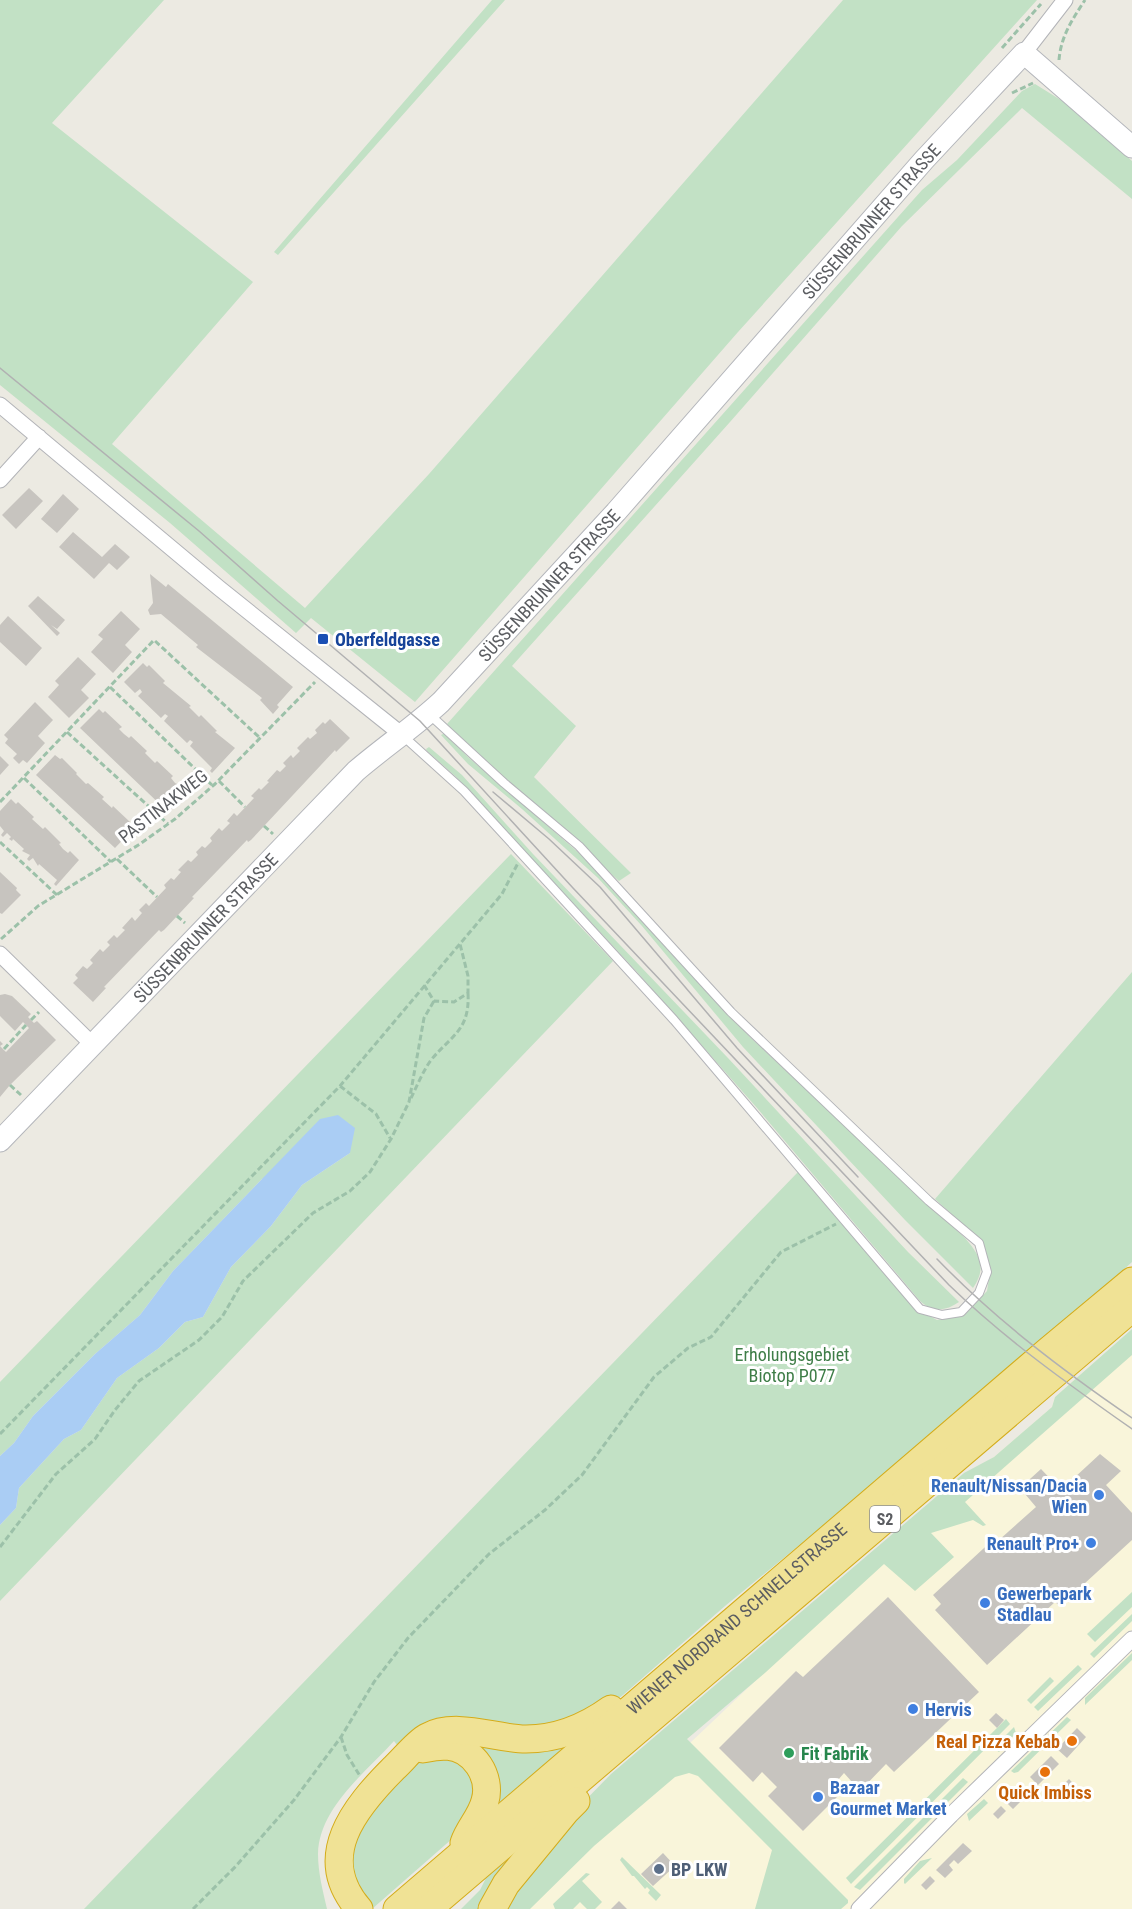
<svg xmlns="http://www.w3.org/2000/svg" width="1132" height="1909" font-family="'Roboto Condensed',sans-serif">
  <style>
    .commercial { fill: #f9f5da }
    .green { fill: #c2e1c5 }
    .water { fill: #aacdf4 }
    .building { fill: #c7c4bf }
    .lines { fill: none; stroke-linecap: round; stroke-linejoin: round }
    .lane-casing { stroke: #b3b4b8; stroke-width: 10 }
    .street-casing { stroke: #b3b4b8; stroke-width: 17 }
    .secondary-casing { stroke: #b4b6bb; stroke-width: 23 }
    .highway-casing { stroke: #d4ac1a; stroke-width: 29 }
    .path { stroke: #9cc1a9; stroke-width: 3; stroke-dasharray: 6 3; stroke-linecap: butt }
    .lane { stroke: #fff; stroke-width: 8 }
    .street { stroke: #fff; stroke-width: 15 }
    .secondary { stroke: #fff; stroke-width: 21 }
    .highway { stroke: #f0e295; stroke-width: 27 }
    .tram { stroke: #b1b1b2; stroke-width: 1.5 }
    .transit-dot { fill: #1a4fb4; stroke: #fff; stroke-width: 2 }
    .shop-dot { fill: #3f7fe0; stroke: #fff; stroke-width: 2 }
    .food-dot { fill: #e8710a; stroke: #fff; stroke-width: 2 }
    .leisure-dot { fill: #2e9e5b; stroke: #fff; stroke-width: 2 }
    .service-dot { fill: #5c6f8a; stroke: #fff; stroke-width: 2 }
    .labels { text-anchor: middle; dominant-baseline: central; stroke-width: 6; stroke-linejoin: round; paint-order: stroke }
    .shield { fill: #fff; stroke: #8c8e90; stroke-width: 1.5 }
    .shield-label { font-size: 16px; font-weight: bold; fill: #5b5d61 }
    .street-label { font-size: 18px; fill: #5b5d61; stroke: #fff }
    .transit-label { font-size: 18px; font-weight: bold; fill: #164399; stroke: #fff; text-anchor: start }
    .park-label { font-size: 18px; fill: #3e7d47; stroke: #fff }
    .shop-label { font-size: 18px; font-weight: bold; fill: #366cbe; stroke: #fff; text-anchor: start }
    .food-label { font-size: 18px; font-weight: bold; fill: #c56008; stroke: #fff; text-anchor: end }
    .leisure-label { font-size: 18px; font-weight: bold; fill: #27864d; stroke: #fff; text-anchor: start }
    .service-label { font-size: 18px; font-weight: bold; fill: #4e5e75; stroke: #fff; text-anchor: start }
  </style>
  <rect width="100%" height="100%" fill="#eceae2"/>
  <path class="commercial" d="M1132,1329V1909H529L690,1743L986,1462L994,1457L1052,1407L1055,1397Z"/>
  <path class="green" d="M0,0H164L52,123L253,282L112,444L305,608L429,474L843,0H1037L738,332L415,702L311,618L296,633L170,523L0,385Z
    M492,0H505L278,255L274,252Z
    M1035,84L1064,102L1132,161V199L1022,108L902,226L730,422L512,666L576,726L534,777L631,873L619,881C562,829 502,779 447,724L922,190L957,160L1022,91Z
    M445,733L468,757L587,860L750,1037L965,1238C980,1255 987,1268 973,1288L905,1220L743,1047L642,926L598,878L522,809L468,764L441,735Z
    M429,747L462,775L533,854L728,1058L908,1252L959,1302C946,1311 933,1313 920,1301L757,1108L637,972L455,776L427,751L426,749Z
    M511,854L613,961L0,1601V1525L16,1508L19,1488L64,1439L81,1430L117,1378L159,1348L185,1322L203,1317L231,1267L271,1226L302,1185L350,1153L262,1179L173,1271L140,1315L95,1354L33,1416L14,1443L0,1456V1382Z
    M1132,972V1262L1062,1326L884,1476L725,1606L623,1695L606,1708L575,1725L400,1749L394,1741C365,1773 319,1808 318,1854C318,1873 323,1891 327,1909H84L798,1172L918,1310L937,1320L964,1315L987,1291L990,1272L983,1243L935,1199Z
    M1132,1329V1355L965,1502L986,1525L983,1526L973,1520L931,1533L954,1557L915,1591L884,1564L766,1672L687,1739L848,1900V1903L841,1909H755L772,1850L698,1776L689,1773L675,1777L594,1846L530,1909H500L564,1822L611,1774L964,1473L994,1457L1052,1407L1055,1397Z
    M1132,1592V1607L1095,1642L1087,1634Z
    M1132,1614V1621L1094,1658L1090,1654Z
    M1132,1653V1660L1085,1705V1698Z
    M1078,1665L1082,1669L1038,1711L1034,1707Z
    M1050,1677L1054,1681L1031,1704L1027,1700Z
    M1067,1717L1071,1720L1018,1772L1014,1773L1011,1771Z
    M1006,1719L1010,1724L851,1884L846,1878Z
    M1014,1727L1016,1733L999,1752L993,1748Z
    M463,1739L574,1742L498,1807Z
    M459,1757L480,1786L461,1831L372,1909L362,1897L350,1865L360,1823L418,1759Z
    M963,1778L968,1782L860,1890L854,1887Z
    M984,1799L988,1803L969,1821L967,1814Z
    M540,1828L485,1909H461L480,1890L488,1874Z
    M622,1857L661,1895L656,1901L648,1893L650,1890L647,1887L645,1889L634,1876H632L620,1860Z
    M932,1858L905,1884L904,1883V1879L920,1861Z
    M586,1873L590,1874L582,1881L602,1902L595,1909H587L580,1902L573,1909H555L553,1904Z"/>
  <path class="water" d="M338,1115L355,1128L350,1153L302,1185L271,1226L231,1267L203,1317L185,1322L159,1348L117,1378L81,1430L64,1439L19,1488L16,1508L0,1525V1456L14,1443L33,1416L95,1354L140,1315L173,1271L320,1119Z"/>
  <path class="building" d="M29,488L43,501L16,529L2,515Z
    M63,494L79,509L57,533L41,519Z
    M73,532L102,557L115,544L130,557L117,570L109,563L94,579L59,547Z
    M150,574L166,587L168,584L293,687L277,705L279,707L273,714L260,700L262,698L196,647L198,645L161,614L150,615L148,610L153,603Z
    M38,596L65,620L57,629L51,625L60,633L57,636L28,606Z
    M121,611L140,629L125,645L132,652L113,673L91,652L103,639L98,635Z
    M8,616L42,648L26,666L0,642V625Z
    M78,657L96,674L81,690L89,698L69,718L48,697L59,685L55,681Z
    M143,663L147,667L149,665L165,681L163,683L191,706L189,707L199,717L201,715L217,731L215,732L235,748L212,773L210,771L212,768L190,746L193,742L190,740L187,743L164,721L168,716L165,714L161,718L138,696L142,692L140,689L135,693L124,682Z
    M35,702L53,720L38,736L45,743L27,763L23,760L19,764L13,758L17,754L5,743L8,739L4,735Z
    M99,709L103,713L105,711L122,727L119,729L124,734L129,738L131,736L147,751L145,753L155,763L157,761L173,776L171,778L175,783L179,785L181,783L188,790L168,812L80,728Z
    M330,719L350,738L336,752L335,750L251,840L248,842L247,840L192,897L194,898L164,930L161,932L159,930L104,987L106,988L93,1002L73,983L78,978L75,975L83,966L87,969L93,963L90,960L100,949L103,952L110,945L107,942L114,935L117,938L125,930L122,928L132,917L135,921L142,913L139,910L146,903L149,906L166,888L164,885L171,878L174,880L181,872L178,870L188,860L191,862L198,855L196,852L202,846L205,848L212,841L210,838L219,828L222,831L230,823L227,821L234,813L237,816L254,798L251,796L259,788L261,790L269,782L267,781L277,770L280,772L286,766L283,763L291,755L293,758L300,751L297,748L308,737L310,739L317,733L315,730L323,722L325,724Z
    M55,755L60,759L62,758L77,773L76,774L86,784L88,783L104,797L102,799L112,808L113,806L130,822L128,823L133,829L115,848L36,775Z
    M0,756L9,765L0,775Z
    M11,799L16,804L18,802L34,817L32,819L43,829L45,827L61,843L59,844L63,849L68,853L70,851L79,860L56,886L54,884L57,880L39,864L38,866L33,858L29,861L27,859L30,855L22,851L24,849L13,839L12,841L9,839L11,837L7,833L3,837L1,835L4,831L0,826V811Z
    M0,872L17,888L16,890L21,895L2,914L0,913Z
    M5,994L12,996L31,1014L28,1017L34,1023L37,1021L56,1040L10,1085L0,1097V1041L3,1044L0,1046L6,1052L29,1028L23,1022L15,1031L0,1016V995Z
    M1100,1454L1121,1471L1106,1485L1132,1513V1540L1060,1606L1055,1602L987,1665L935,1610L941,1604L933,1595L996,1537L999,1540L1036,1507L1020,1488L1041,1469L1061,1490Z
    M888,1597L979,1692L894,1772L886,1764L860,1791L844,1773L838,1780L846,1788L803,1831L768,1796L777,1787L762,1772L753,1782L719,1748L796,1671L803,1677Z
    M996,1713L1004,1720L997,1728L989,1720Z
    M1077,1728L1086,1737L1067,1758L1057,1749Z
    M1051,1756L1059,1764L1038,1785L1030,1777Z
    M1069,1779L1082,1793L1074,1801L1061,1787Z
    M1016,1792L1023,1799L1013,1809L1006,1802Z
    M1001,1806L1006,1811L998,1819L993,1814Z
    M963,1843L972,1851L958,1864L954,1860L949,1865L953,1870L945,1878L936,1870Z
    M663,1853L675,1866L653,1886L641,1874Z
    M930,1876L935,1881L926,1890L921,1885Z
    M619,1901L627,1909H611Z"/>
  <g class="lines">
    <defs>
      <path id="lane" d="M402,735L464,791L674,1020L920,1309L942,1315L961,1312L979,1293L987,1272L979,1243L929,1201L731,1012L579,846L504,783L429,714"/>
      <path id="street" d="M1024,53L1065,0
        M0,405L219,588L401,734
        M0,480L39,437
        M0,954L92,1044
        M859,1909L951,1815L1132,1639"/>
      <g id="secondary">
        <path id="s1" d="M0,1141L356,771C384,747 414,727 441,702L616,512L924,160L1024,53L1132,147"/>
      </g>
      <g id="highway">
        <path d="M423,1749C431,1747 440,1746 447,1746C474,1748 492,1777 485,1801C481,1817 469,1828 464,1843"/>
        <path d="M359,1909C314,1857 354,1808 394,1768C403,1760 416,1743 427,1737C456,1721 496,1739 526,1739C558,1739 586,1727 611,1709"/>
        <path id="s2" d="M397,1909L1048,1351L1132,1281"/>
        <path d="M428,1909L1132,1308"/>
        <path d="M492,1909L506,1884L566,1811L576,1801"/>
      </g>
    </defs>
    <use href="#lane" class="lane-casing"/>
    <use href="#street" class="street-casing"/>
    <use href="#secondary" class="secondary-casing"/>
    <use href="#highway" class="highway-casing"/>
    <path class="path" d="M1002,48L1041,4
      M1059,60C1061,36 1072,20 1085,0
      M1012,93L1033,83
      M110,687L213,786
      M67,732L168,824
      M24,778L111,862
      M219,781L245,807
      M0,802L154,640L260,738
      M264,826L273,834
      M0,842L57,895
      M117,859L157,897
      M177,916L185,923
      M1,939L38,906L140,844L175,819L215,784L315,682
      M424,985L434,1001L454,1002L468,993V976L460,944
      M31,1020L39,1012
      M4,1049L26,1025
      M10,1085L21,1095
      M340,1086L376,1114L390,1138
      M411,1098C417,1086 423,1071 431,1060C452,1035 470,1030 468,993
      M0,1434L340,1086L502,894L518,863
      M0,1547L56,1474L95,1439L115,1410L139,1381L199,1340L222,1317L243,1281L313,1213L350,1191L370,1172L391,1139L409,1102L424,1018L434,1001
      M341,1737L347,1755L360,1776
      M193,1909L236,1866L294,1800L341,1737L374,1682L408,1638L489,1554L545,1510L582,1475L654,1377L688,1348L711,1337L781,1252L836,1224"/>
    <use href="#lane" class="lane"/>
    <use href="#street" class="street"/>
    <use href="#secondary" class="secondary"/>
    <use href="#highway" class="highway"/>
    <path class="tram" d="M0,368L199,531L278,601L420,721L573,888L949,1285C1006,1340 1068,1384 1132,1429
      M493,792L549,839L600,887L737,1048L858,1177
      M937,1259C996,1320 1062,1370 1132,1418"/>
  </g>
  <rect class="transit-dot" x="317" y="633" width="12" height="12" rx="3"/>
  <g class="shop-dot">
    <circle cx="1099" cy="1495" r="6"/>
    <circle cx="1091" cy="1543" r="6"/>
    <circle cx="985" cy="1603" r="6"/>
    <circle cx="913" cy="1709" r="6"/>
    <circle cx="818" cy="1797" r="6"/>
  </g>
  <g class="food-dot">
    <circle cx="1072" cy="1741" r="6"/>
    <circle cx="1045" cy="1772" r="6"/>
  </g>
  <circle class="leisure-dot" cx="789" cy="1753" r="6"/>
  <circle class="service-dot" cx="659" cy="1869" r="6"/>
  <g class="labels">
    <rect class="shield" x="870" y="1506" width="30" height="26" rx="4.5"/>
    <g class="shield-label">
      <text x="885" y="1519">S2</text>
    </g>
    <g class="street-label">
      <text stroke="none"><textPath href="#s1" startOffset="1268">SÜSSENBRUNNER STRASSE</textPath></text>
      <text stroke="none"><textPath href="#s1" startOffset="782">SÜSSENBRUNNER STRASSE</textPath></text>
      <text transform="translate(163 806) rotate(-38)">PASTINAKWEG</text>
      <text stroke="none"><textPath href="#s1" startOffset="296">SÜSSENBRUNNER STRASSE</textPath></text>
      <text stroke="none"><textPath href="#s2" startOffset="447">WIENER NORDRAND SCHNELLSTRASSE</textPath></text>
    </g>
    <g class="transit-label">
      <text x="335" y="639">Oberfeldgasse</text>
    </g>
    <g class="park-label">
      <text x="792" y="1354">Erholungsgebiet<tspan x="792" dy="21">Biotop P077</tspan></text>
    </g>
    <g class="shop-label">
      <text x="1087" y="1485" text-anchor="end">Renault/Nissan/Dacia<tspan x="1087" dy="21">Wien</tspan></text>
      <text x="1079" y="1543" text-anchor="end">Renault Pro+</text>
      <text x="997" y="1593">Gewerbepark<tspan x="997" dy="21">Stadlau</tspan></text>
      <text x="925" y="1709">Hervis</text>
      <text x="830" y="1787">Bazaar<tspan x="830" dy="21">Gourmet Market</tspan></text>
    </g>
    <g class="food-label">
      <text x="1060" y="1741">Real Pizza Kebab</text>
      <text x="1045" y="1792" text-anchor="middle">Quick Imbiss</text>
    </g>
    <g class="leisure-label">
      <text x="801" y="1753">Fit Fabrik</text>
    </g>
    <g class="service-label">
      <text x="671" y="1869">BP LKW</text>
    </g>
  </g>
</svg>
